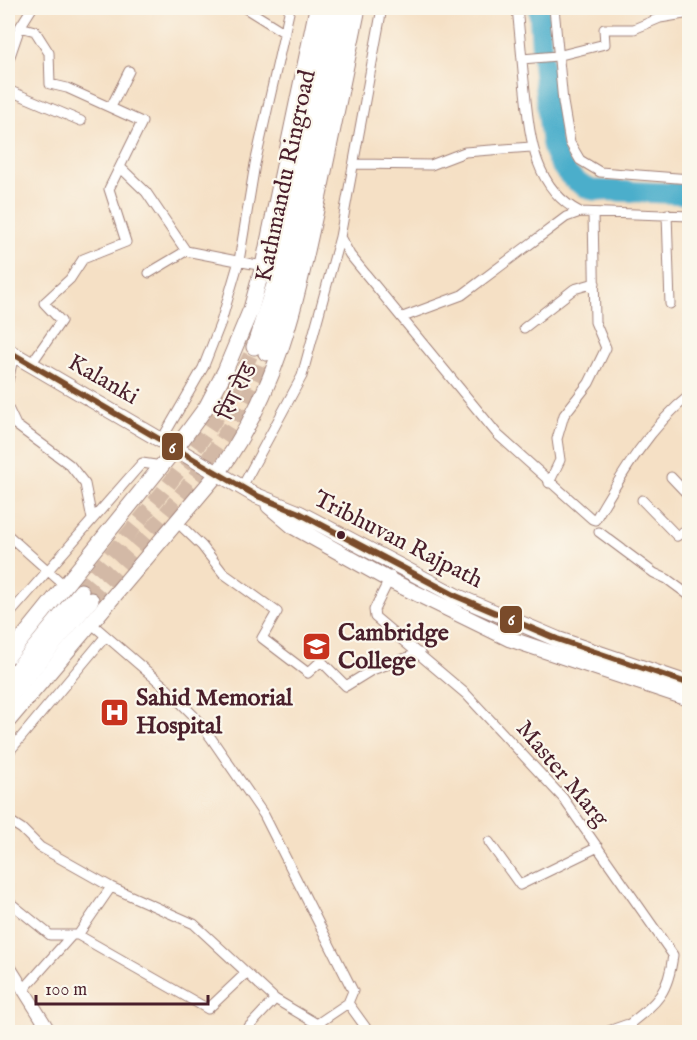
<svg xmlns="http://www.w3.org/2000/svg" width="697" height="1040" font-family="'IM FELL English','Noto Serif Devanagari',serif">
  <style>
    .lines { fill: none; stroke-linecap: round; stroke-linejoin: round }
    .river { stroke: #4caecb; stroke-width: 21 }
    .trunk-tunnel { stroke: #d3b9a6; stroke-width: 15; stroke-dasharray: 15 8; stroke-linecap: butt }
    .minor-casing { stroke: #a08078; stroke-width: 11 }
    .tertiary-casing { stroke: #a08078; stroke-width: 14 }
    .primary-casing { stroke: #a08078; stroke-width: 17 }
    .trunk-casing { stroke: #a08078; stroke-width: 17 }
    .minor { stroke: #fff; stroke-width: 9 }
    .tertiary { stroke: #fff; stroke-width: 12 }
    .primary { stroke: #fff; stroke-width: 15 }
    .trunk { stroke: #fff; stroke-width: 15 }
    .bus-1-casing { stroke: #fbf7ec; stroke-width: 10 }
    .bus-1 { stroke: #7a4b2a; stroke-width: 6 }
    .bus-dot { fill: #4a1f2b; stroke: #fbf7ec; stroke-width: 2 }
    .labels { text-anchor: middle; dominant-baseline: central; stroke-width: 4.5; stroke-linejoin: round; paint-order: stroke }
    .street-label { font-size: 24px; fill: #4a1f2b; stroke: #fbf7ec }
    .poi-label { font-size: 24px; font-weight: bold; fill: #4a1f2b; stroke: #fbf7ec; text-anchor: start }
    .line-badge { stroke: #fbf7ec; stroke-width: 2 }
    .badge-label { font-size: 16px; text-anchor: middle; font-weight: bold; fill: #fff }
  </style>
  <rect width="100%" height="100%" fill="#fbf7ec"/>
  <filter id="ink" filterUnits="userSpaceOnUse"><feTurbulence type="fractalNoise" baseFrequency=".0167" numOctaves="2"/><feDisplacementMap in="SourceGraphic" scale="12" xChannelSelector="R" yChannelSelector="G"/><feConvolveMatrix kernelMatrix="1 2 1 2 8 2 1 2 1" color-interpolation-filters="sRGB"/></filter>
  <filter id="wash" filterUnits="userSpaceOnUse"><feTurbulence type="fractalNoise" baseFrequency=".008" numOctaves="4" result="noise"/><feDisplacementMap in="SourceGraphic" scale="24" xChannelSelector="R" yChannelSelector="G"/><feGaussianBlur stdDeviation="1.35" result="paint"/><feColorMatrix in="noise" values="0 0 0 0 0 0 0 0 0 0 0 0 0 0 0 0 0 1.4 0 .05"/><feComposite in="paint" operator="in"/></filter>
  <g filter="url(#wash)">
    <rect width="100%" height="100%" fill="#f5e0c5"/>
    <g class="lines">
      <path class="river" d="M539,8C541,43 543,79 548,115C550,127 550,141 554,152C561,170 575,184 593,190L690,194"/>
    </g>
  </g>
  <g filter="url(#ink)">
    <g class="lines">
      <path class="trunk-tunnel" d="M81,591C143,514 215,439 254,347
        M91,600C153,527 233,445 266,353"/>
      <defs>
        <path id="minor" d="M245,8L285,33
          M517,8C520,35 522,63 525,91C530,138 534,188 580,212L690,216
          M554,8L563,102L570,143L580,160L600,172L690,179
          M20,27L35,31L49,53L50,84L67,88L142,122L109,189L126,242L83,259L70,279L44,303L61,321L31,364
          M522,59L557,56L605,44L604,29H634L660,18L690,13
          M8,62L20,27L32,8
          M8,90L81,121
          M111,107L129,71
          M355,164L431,165L465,152L531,147
          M121,168L146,192L186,251L263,266
          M667,214L670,304
          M340,237L350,255L498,435L592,519L595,520C621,476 649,427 690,395
          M149,273L186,251
          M403,317L462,295L566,217L580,212
          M524,328L574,289L595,283
          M8,381L14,354
          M8,408L16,425L70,465L85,484L92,519
          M162,439L203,368L221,322L239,261L255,164L290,8
          M671,477L690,497
          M549,483L560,460L557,439L564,415L589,383L606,348L595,322L593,213
          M242,487L302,376L340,237L382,8
          M642,500L677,536L690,527
          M177,522L202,546L223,573L277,612L262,638L308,673L321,661L346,686L372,670L420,653
          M599,532L654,573L667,579L690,596
          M8,535L64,585
          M391,576L374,610L375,617L466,694L563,798L673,955C668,995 657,1002 627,1026
          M8,616L142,463L162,466
          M92,624L164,686L194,716L211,738L264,815L353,991L348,1003L369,1032
          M8,753L105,637
          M8,820L22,829L40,847L111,887L194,924L275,999L317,1024L348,1003
          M489,842L520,885L598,847
          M8,901L50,935H78L208,1009L246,973
          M78,935L111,887
          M24,989L72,935
          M244,1032L275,999"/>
        <path id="tertiary" d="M8,965L50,1032
          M610,1032L627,1026L634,1032"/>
        <path id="primary" d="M8,656L176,448L207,406L225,371L251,309L263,266L317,8
          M8,721L218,473C278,390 296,303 317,205C331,139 345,73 358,8"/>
        <path id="trunk" d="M254,347L276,279L331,8
          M8,351L255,495L299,513L456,596L557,639L690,684
          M266,353L281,308L345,8
          M269,506L294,527L389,580L510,639L690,699
          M8,680L81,591
          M8,699L91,600"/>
      </defs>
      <use href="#minor" class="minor-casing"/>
      <use href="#tertiary" class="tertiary-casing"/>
      <use href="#primary" class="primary-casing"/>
      <use href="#trunk" class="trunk-casing"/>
      <use href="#minor" class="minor"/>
      <use href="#tertiary" class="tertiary"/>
      <use href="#primary" class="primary"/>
      <use href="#trunk" class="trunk"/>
      <defs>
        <path id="bus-1" d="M8,351L255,495L299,513L456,596L557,639L690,684"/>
      </defs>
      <use href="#bus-1" class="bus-1-casing"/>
      <use href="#bus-1" class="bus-1"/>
    </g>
  </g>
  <defs>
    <symbol id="university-square" viewBox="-11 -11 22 22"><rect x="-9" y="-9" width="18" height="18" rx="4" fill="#c8321e" stroke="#fbf7ec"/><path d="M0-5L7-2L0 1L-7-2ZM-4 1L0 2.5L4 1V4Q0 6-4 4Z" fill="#fff"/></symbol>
    <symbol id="hospital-square" viewBox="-11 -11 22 22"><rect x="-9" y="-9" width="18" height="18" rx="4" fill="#c8321e" stroke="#fbf7ec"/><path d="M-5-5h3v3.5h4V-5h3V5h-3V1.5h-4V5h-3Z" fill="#fff"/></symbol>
  </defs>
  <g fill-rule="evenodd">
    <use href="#university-square" x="300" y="630" width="33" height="33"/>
    <use href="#hospital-square" x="98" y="696" width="33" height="33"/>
  </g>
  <circle class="bus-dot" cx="341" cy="535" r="5"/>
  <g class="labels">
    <g class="street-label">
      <text transform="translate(286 176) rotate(-78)">Kathmandu Ringroad</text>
      <text transform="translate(103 380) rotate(30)">Kalanki</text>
      <text transform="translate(238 392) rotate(-64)">रिंग रोड</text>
      <text transform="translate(398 540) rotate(27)">Tribhuvan Rajpath</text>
      <text transform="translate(562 774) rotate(50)">Master Marg</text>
    </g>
    <g class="poi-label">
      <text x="338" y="633">Cambridge<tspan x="338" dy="28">College</tspan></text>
      <text x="136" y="698">Sahid Memorial<tspan x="136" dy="28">Hospital</tspan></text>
    </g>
  </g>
  <g class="line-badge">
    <rect x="161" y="432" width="23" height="29" rx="6" fill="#7a4b2a"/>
    <rect x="499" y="605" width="24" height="29" rx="6" fill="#7a4b2a"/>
  </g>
  <g class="badge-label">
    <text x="172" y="453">6</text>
    <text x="511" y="625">6</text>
  </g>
  <rect width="697" height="1040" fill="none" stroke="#fbf7ec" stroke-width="30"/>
  <path d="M36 995v9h172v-9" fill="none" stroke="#4a1f2b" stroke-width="3"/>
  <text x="45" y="995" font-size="18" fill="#4a1f2b" stroke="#fbf7ec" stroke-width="4.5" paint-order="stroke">100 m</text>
</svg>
